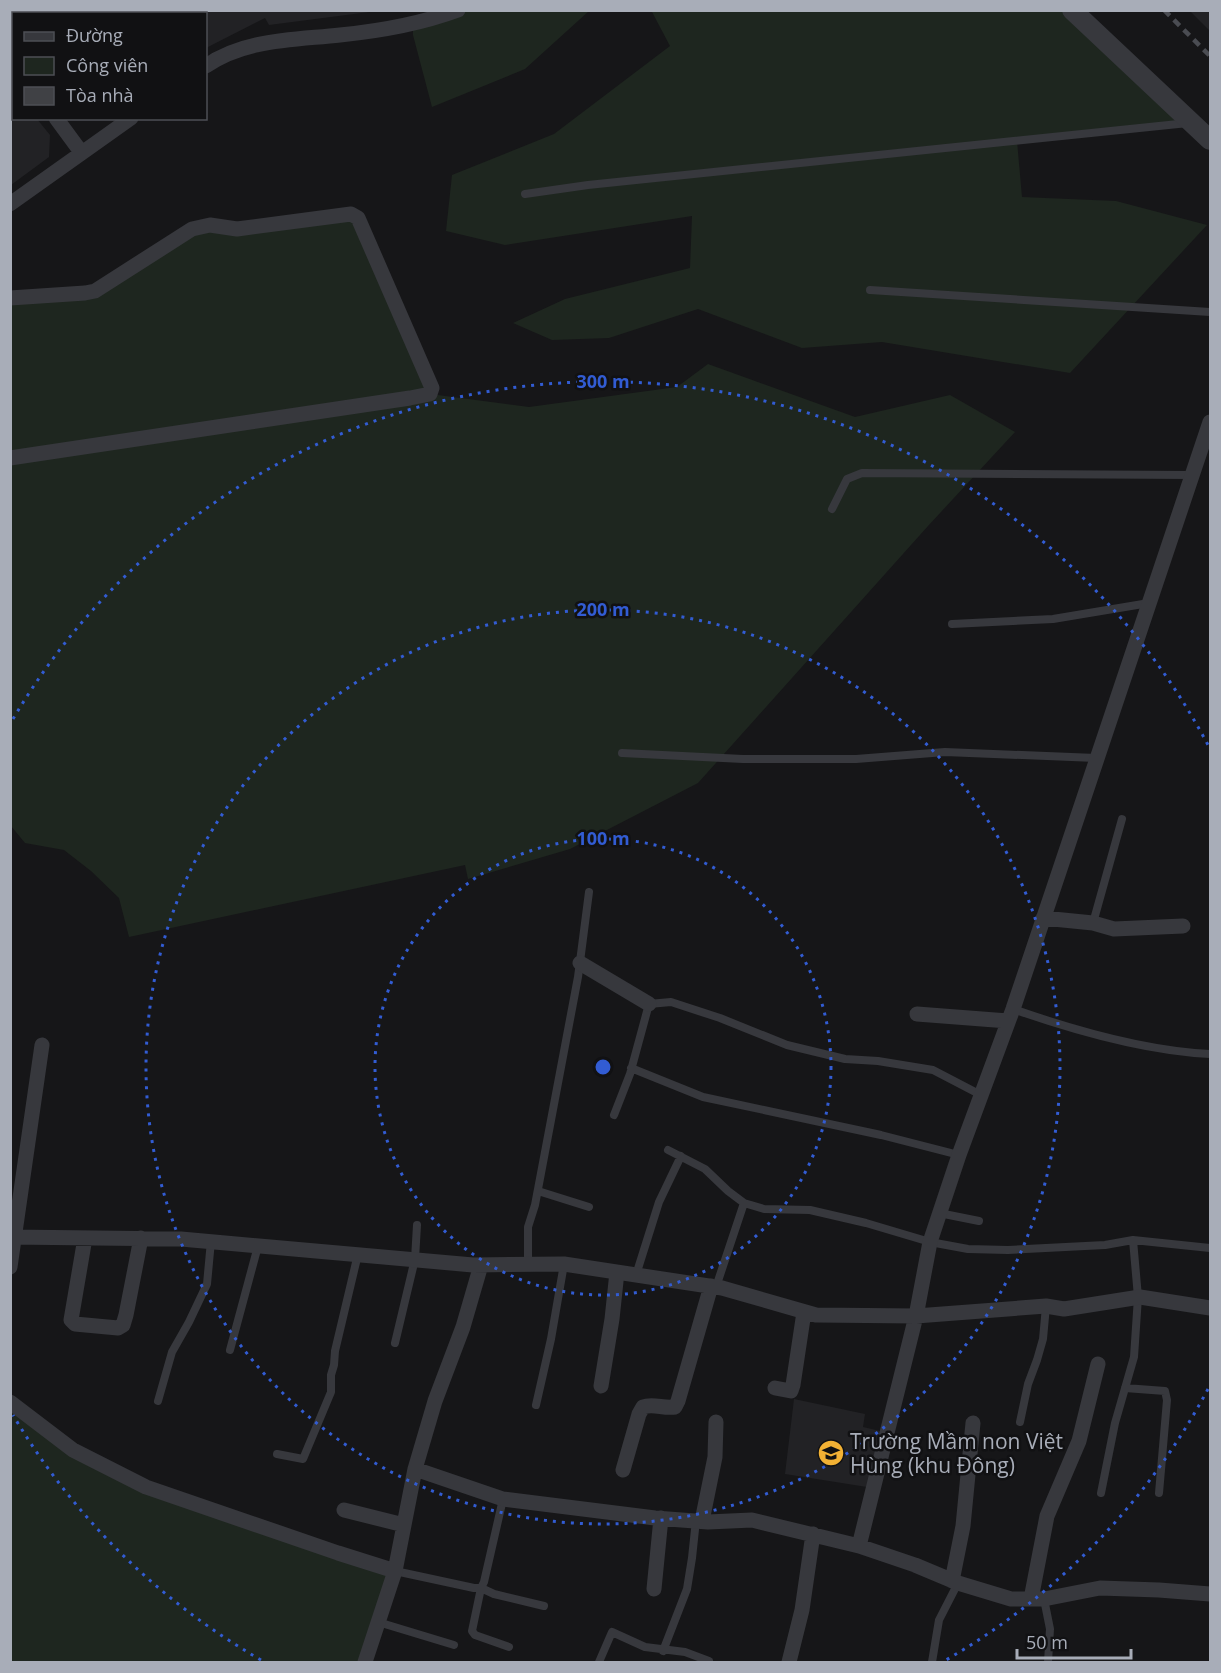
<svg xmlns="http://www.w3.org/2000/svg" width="1221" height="1673" font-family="'Open Sans',sans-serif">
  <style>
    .built { fill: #222225 }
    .green { fill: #1e261f }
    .building { fill: #404145 }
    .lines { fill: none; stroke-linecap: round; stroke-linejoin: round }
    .service { stroke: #37383d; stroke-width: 8 }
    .minor { stroke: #37383d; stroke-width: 15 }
    .tertiary { stroke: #37383d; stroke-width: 20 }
    .rail { stroke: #4a4c52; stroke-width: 4.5; stroke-dasharray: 8 6; stroke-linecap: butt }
    .ring { fill: none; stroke: #325cd3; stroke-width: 3; stroke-dasharray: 3 6 }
    .labels { text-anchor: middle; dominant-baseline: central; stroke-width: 5; stroke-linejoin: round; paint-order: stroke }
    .poi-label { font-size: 21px; fill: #a8adb8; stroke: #111113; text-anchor: start }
    .centre { fill: #325cd3; stroke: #111113; stroke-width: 3 }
    .ring-label { font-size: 18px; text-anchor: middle; font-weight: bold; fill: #325cd3; stroke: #111113; stroke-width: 5; stroke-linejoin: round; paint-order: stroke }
  </style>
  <rect width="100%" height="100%" fill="#161618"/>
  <path class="built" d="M10,11H377L269,25L265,18L206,48V14H14L13,28L11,24Z
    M1190,11H1210V31Z
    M10,82L13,86L14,118L37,119L50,135L49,157L11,185Z
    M794,1399L865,1414L863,1427L880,1431L867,1487L785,1474Z"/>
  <path class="green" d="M651,10L1072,11L1192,123L1017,141L1022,197L1116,201L1207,225L1070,373L882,342L802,348L698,309L609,338L552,340L513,323L565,299L690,268L692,216L505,245L446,231L452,175L554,134L670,46Z
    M458,11H589L525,69L432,107L413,35V23Z
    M351,214L430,394L529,407L677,387L708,364L855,417L950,395L1015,432L928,526L698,783L570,849L468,879L465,865L129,937L119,898L91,871L64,850L25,843L11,826L10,297L95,291L203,226Z
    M10,1402L146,1487L395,1571L364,1662H11Z"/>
  <path class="building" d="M20,10H68L70,14H22Z"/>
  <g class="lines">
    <path class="service" d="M525,194L588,185L1188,123
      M870,290L1210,312
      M832,509L847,479L862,473L1192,475
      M952,624L1053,619L1149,603
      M622,753L743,759H856L945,752L1096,758
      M1093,923L1122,819
      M1013,1009C1073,1030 1147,1051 1210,1054
      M631,1068L703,1097L881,1135L959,1155
      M614,1115L630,1074L649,1004L671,1002L720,1018L787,1045L845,1059L878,1061L933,1070L981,1095
      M668,1150L705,1169L728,1191L744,1203L764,1209L810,1210L866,1223L930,1242L968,1249L1008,1250L1105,1245L1133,1240L1210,1248
      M538,1191L589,1207
      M939,1213L979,1221
      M528,1264V1227L535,1205L578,977L589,892
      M636,1275L659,1202L681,1156
      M716,1287L744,1203
      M395,1343L415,1259L417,1225
      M230,1350L258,1246
      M1125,1388L1165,1391L1167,1400L1159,1493
      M158,1401L172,1352L189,1322L207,1284L211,1241
      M536,1405L551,1339L564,1264
      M1020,1422L1028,1384L1037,1360L1043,1339L1046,1306
      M277,1454L303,1459L331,1392V1375L334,1365L335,1351L358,1254
      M1101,1493L1115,1423L1134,1357L1138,1297L1133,1240
      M395,1571L474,1588H481L484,1582L503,1499
      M1044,1599L1050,1629L1048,1662
      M378,1622L454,1645
      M509,1647L475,1635L472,1631L481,1588L494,1594L544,1606
      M663,1651L687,1589L692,1558L696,1520
      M599,1662L612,1632L645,1647L685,1652L709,1661
      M932,1662L939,1620L958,1583"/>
    <path class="minor" d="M10,59L14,63
      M206,66C244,39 295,40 340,35C380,31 420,24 458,10
      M56,118L81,152
      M10,204L131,118
      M10,298L85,293L95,291L192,229L210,225L237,229L351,214L358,218L432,388L430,394L410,398L10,458
      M1043,918L1093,923L1114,929L1183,926
      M580,963L649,1004
      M917,1014L1008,1021
      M10,1237L181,1239L473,1265L564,1264L722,1288L816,1315L916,1316L1046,1306L1064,1309L1140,1297L1210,1308
      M85,1238L71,1320L75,1324L118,1328L123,1325L126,1315L141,1238
      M10,1267L42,1045
      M601,1386L612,1319L617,1272
      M775,1388L791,1391L793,1385L804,1312
      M10,1402L73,1450L146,1487L338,1553L395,1571
      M415,1469L503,1499L655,1518L708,1522L752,1520L859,1546L915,1565L958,1583L1011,1599H1044L1100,1588L1159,1590L1210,1594
      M623,1470L639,1414L643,1407C653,1403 664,1409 675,1407L678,1401L711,1286
      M344,1510L404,1525
      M702,1521L715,1457L716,1422
      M859,1546L916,1316L930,1242L959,1155L1013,1009L1210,422
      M952,1581L963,1526L973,1423
      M654,1589L661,1518
      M1031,1599L1047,1516L1079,1441L1098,1364
      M365,1662L395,1571L415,1469L435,1401L463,1327L481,1265
      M789,1662L802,1610L813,1534"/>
    <path class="tertiary" d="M1072,10L1210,140"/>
    <path class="rail" d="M1164,10L1210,56"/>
  </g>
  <g class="ring">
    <circle cx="603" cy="1067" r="228"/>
    <circle cx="603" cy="1067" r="457"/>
    <path d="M1208 1389A685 685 0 0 1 946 1660M261 1660A685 685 0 0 1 13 1415M13 719A685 685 0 0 1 1208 745"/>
  </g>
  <defs>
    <symbol id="school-disc" viewBox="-11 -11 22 22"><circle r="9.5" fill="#f2b134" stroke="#111113"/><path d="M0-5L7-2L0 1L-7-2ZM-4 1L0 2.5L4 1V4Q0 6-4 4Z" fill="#111"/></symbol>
  </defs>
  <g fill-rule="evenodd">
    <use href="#school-disc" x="816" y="1438" width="30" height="30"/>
  </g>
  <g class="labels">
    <g class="poi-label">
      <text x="850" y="1441">Trường Mầm non Việt<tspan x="850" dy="24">Hùng (khu Đông)</tspan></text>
    </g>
  </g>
  <circle cx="603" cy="1067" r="9" class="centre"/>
  <g class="ring-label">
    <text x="603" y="388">300 m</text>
    <text x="603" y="616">200 m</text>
    <text x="603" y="845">100 m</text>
  </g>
  <rect width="1221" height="1673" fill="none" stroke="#a8adb8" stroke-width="24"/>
  <rect x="12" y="12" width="195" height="108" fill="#111113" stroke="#4d4f55" stroke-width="1.5"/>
  <rect x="24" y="32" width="30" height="9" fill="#37383d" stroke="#4d4f55" stroke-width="1.5"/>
  <text x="66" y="42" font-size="18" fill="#a8adb8">Đường</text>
  <rect x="24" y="57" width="30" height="18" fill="#1e261f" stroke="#4d4f55" stroke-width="1.5"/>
  <text x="66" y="72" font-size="18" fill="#a8adb8">Công viên</text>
  <rect x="24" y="87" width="30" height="18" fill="#404145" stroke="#4d4f55" stroke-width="1.5"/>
  <text x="66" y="102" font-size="18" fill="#a8adb8">Tòa nhà</text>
  <path d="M1017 1649v9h114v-9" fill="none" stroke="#a8adb8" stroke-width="3"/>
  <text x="1026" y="1649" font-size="18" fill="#a8adb8" stroke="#111113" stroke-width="4.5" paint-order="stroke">50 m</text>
</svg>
